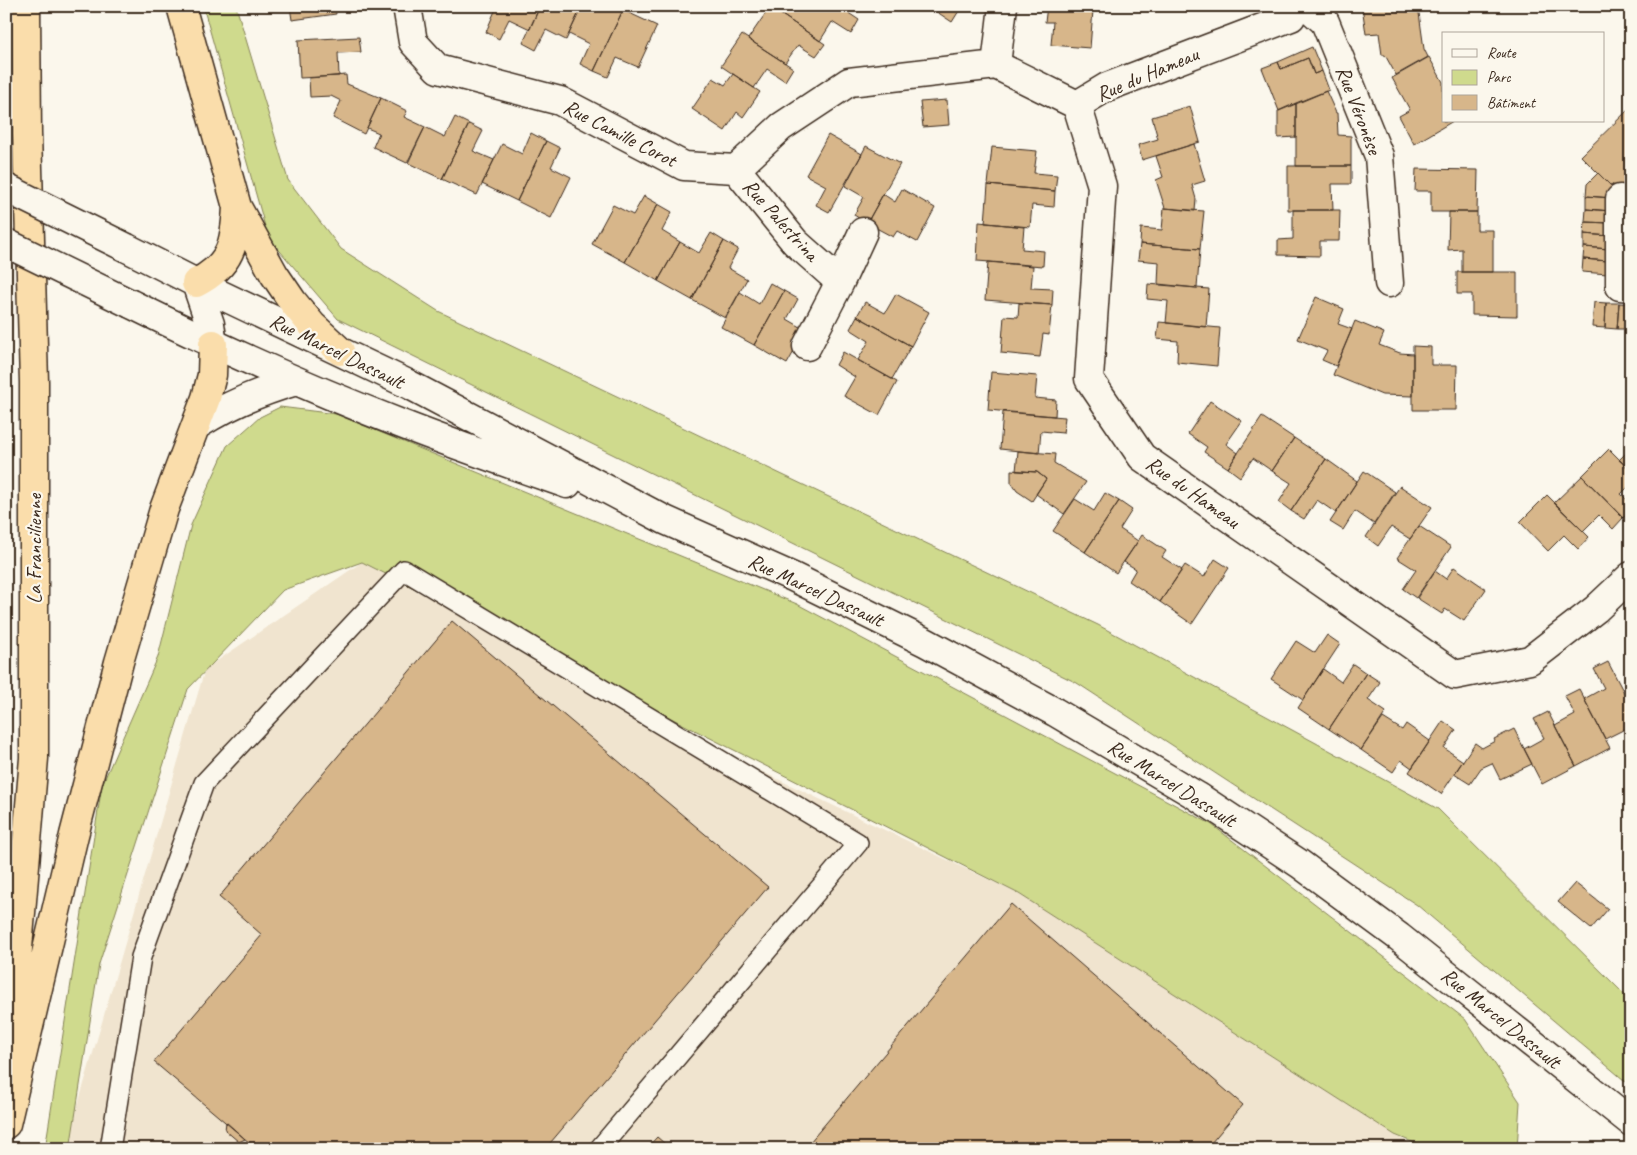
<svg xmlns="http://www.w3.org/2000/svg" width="1637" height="1155" font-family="Caveat,sans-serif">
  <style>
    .built { fill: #f0e4cf }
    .green { fill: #cfda8d; stroke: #858256 }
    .building { fill: #d7b68a; stroke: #3b2a1e }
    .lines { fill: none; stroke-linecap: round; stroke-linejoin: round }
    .service-casing { stroke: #3b2a1e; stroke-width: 22 }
    .minor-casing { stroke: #3b2a1e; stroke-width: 31 }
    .tertiary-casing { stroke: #3b2a1e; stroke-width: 31 }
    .trunk-casing { stroke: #3b2a1e; stroke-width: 31 }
    .service { stroke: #fbf7ec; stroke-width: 19 }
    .minor { stroke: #fbf7ec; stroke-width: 28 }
    .tertiary { stroke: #fbf7ec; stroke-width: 28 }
    .trunk { stroke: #faddab; stroke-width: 28 }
    .tertiary-bridge-casing { stroke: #3b2a1e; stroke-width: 31; stroke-linecap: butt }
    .tertiary-bridge { stroke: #fbf7ec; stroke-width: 28 }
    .labels { text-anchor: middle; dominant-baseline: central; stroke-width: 4.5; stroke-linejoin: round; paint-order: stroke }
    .street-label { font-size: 21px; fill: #3b2a1e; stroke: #fbf7ec }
  </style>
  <rect width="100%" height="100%" fill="#fbf7ec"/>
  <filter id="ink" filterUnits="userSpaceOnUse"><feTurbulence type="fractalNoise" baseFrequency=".02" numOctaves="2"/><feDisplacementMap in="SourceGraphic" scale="10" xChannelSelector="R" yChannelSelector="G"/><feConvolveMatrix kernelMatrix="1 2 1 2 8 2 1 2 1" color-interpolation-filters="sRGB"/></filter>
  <g filter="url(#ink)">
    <path class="built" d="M362,562L729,756L1019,894L1395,1135L1420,1149H65L205,669Z"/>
    <path class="green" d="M203,6H236L288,180L341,249L438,311L1098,625L1438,809L1631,1001V1086L1417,905L1077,683L338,319L268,237Z
      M280,407L336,414L797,604L1211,824L1465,1019L1520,1102L1517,1149H1429L1395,1135L1019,894L362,562L283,590L188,689L99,964L70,1149H45L102,785L158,657L191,525L227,446L260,417Z"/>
    <path class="building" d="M290,6H335L336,14L292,20Z
      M497,6H540L530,29L509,19L499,39L486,32Z
      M540,6H582L566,40L546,30L536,50L523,43Z
      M582,6H616L623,10L594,71L580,64L589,44L569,34Z
      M787,6H838L859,20L851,34L832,22L820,41L782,15Z
      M928,6H962L952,22Z
      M1047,6H1079V9L1093,10L1090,48L1051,45L1053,22H1045Z
      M1362,6H1418L1424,49L1428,57L1396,75L1385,55H1382L1379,33L1366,34Z
      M770,7L825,44L816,56L798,45L785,63L748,39Z
      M623,10L657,26L638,67L617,58L608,77L594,71Z
      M742,35L793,68L785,81L767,69L754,88L721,66Z
      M359,37L361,52L338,53L339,76L300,78L298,40Z
      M1312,47L1322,71L1314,74L1308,58L1281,69L1278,62Z
      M1429,57L1443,82V121H1453L1414,144L1399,116L1410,110L1392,78Z
      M1308,58L1314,74L1322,71L1329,90L1279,111L1262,68L1278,62L1281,69Z
      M733,74L760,92L743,117L737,112L725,131L692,109L713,78L725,85Z
      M346,75L347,84L381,98L364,134L333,118L341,101L331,96L310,97L309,78Z
      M1326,91L1336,113H1337L1338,135L1351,136V166H1296V103Z
      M381,98L407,111L404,117L425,127L407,163L373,147L379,133L367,128Z
      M947,100L949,125L923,127L920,102Z
      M1296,103V137L1278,138V111Z
      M1190,106L1200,142L1142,160L1138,145L1158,139L1152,117Z
      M1631,107V186L1610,185L1581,156Z
      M455,117L469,124L442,179L408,163L425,127L445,137Z
      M469,124L483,131L473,151L494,160L477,195L442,179Z
      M531,133L546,141L517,201L482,184L502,144L522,154Z
      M828,135L862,154L829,212L816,205L826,186L806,175Z
      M546,141L560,148L551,167L571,177L551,218L517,201Z
      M1194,144L1205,181L1192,185L1196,199L1195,211L1165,208L1156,180L1163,177L1156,156Z
      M866,146L900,164L867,223L854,215L864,197L845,186Z
      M992,147L1037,151L1034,173L1057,175L1055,191L988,185Z
      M1288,166H1351V184H1332L1333,210H1288Z
      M1416,169L1478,170L1477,212H1431V191H1415Z
      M1598,173L1610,185H1613L1612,198L1586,196L1587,184Z
      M988,185L1055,191L1054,207L1032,205L1030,227L985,223Z
      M902,189L935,208L917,242L897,231L893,237L867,223L883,194L895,202Z
      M644,196L658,204L625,262L592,244L613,205L633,215Z
      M1586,196L1612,198L1611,211L1586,209Z
      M658,204L672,212L662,231L680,242L658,281L625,262Z
      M1164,208L1204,211L1200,249L1140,244L1141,228L1162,230Z
      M1586,209L1611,211L1610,223L1585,222Z
      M1293,210H1340L1339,241H1320V256L1278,255V240L1293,239Z
      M1449,212H1477V230H1493V272H1462V249L1448,250Z
      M979,222L1024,227L1022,249L1044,251L1043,266L977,261Z
      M1585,222L1610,223V236L1584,234Z
      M711,233L724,241L692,300L658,281L680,242L699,253Z
      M1584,234L1610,236L1609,249L1584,247Z
      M724,241L738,249L728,268L747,279L725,318L692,300Z
      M1140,244L1200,249L1197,288L1158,284L1159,262L1138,260Z
      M1584,247L1609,249L1608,261L1583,259Z
      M1583,259L1608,261V274L1582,272Z
      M988,262L1033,266L1031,288L1053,289L1052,305L985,300Z
      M1457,272H1517V316L1472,315V294H1457Z
      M770,283L784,291L754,345L721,327L740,292L759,304Z
      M1148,284L1209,289L1206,327L1166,323L1168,301L1147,299Z
      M784,291L798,299L787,319L806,330L787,364L754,345Z
      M896,294L929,312L911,346L857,316L865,302L885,313Z
      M1316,297L1344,309L1338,324L1352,329L1336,366L1322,360L1327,351L1298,339Z
      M1594,302L1606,303L1605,328L1592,327Z
      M1019,303L1052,305L1049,335L1043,334L1040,357L1001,353L1004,316L1018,317Z
      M1606,303H1619L1617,329L1605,328Z
      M1619,303L1631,304L1630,329H1617Z
      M857,316L911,346L892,379L858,360L869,341L850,329Z
      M1355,321L1384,333L1379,345L1400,353L1413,354V396L1382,395L1333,375Z
      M1159,322L1220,328L1217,366L1177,362L1178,341L1157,339Z
      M1413,346L1431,347V365H1457L1456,410H1413Z
      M843,352L897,382L879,415L844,396L855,377L836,365Z
      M991,372L1037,376L1035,398L1056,400L1055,416L988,410Z
      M1210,401L1242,421L1226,444L1238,453L1228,468L1204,452L1207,447L1188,434Z
      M1003,412L1065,417L1063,433L1041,431L1039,453L1000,449Z
      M1262,417L1294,438L1272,471L1253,458L1240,477L1228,468Z
      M1294,438L1326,459L1291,511L1279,502L1291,483L1272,471Z
      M1631,448V471L1619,460Z
      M1609,449L1631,471V484L1621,494L1631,504V511L1623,518L1582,476Z
      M1018,451L1055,454L1054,463L1086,482L1064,514L1036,494L1046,479L1037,472L1016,471Z
      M1326,459L1357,481L1336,513L1317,500L1304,519L1291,511Z
      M1011,470L1037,472L1046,479L1032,501L1017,491L1011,482Z
      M1364,471L1395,492L1374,524L1355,511L1343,530L1330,522Z
      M1582,476L1623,518L1613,529L1599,515L1583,531L1554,503Z
      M1400,486L1432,507L1410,539L1391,527L1378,546L1366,537Z
      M1105,493L1119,501L1085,552L1053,531L1075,499L1094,511Z
      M1547,495L1589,537L1578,549L1564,535L1548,551L1520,522Z
      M1119,501L1132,510L1120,529L1138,541L1116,573L1085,552Z
      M1419,526L1451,547L1416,598L1403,589L1416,570L1397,558Z
      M1142,535L1166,551L1162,557L1182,570L1160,602L1129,581L1136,569L1124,562Z
      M1215,559L1229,568L1192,624L1160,602L1185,565L1204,577Z
      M1454,567L1486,589L1464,621L1445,609L1442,614L1417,598L1435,571L1446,579Z
      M452,621L768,887L545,1149H257L154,1062L262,935L219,897Z
      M1327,635L1340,644L1303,700L1271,679L1296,641L1315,653Z
      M1608,662L1631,706V726L1605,739L1584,699L1604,688L1594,669Z
      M1353,664L1366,673L1329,729L1298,708L1323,669L1341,682Z
      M1366,673L1380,682L1368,700L1386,712L1361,750L1329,729Z
      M1579,689L1610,748L1576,766L1555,726L1575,715L1565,696Z
      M1548,712L1576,766L1542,784L1524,749L1544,738L1534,719Z
      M1383,718L1402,730L1406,724L1430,741L1412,768L1401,760L1393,772L1361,750Z
      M1443,721L1456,730L1444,748L1463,761L1441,794L1409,772Z
      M1514,729L1532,764L1500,779L1492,763L1481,768L1470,784L1454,774L1475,743L1482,748L1495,741L1494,739Z
      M1575,883L1608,909L1591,929L1558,902Z
      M1011,904L1243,1105L1206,1149H804Z
      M226,1122L245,1139L239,1142L225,1130Z
      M657,1137L671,1149H646Z"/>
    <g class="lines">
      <defs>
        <path id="service" d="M110,1149L141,957L204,783L404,570L858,843L599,1149"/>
        <path id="minor" d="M407,6L413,42L438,69L560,101L684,166L736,169L781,127L849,82L996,65L1077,105
          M1296,6L1291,17L1107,87L1077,105L1102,186L1089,379L1142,457L1455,675L1530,660L1596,609L1631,576
          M1307,6L1325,22L1379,156L1389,283
          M996,65L1003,6
          M736,169L795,242L840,282L807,346
          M1620,199V286L1631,287
          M840,282L863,232"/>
        <path id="tertiary" d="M127,248L196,283L408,384L665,520L793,577L925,642L1055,712L1197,796L1300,864L1399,937L1631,1122
          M196,283L210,324L213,344
          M131,304C220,348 311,389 404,425C458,446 513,465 567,484
          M197,425C228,405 261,391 296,381"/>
        <path id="trunk" d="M181,6L237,207L274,274L293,302L312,325L340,351
          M196,283C231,265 235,244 237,207
          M6,1091L34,758V382L27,133L26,6
          M6,1124L74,835L119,662L164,509L206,398L212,375L213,344"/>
      </defs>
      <use href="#service" class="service-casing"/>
      <use href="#minor" class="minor-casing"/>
      <use href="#tertiary" class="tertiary-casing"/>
      <use href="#trunk" class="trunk-casing"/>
      <use href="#service" class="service"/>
      <use href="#minor" class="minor"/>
      <use href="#tertiary" class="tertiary"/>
      <use href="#trunk" class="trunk"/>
      <defs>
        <path id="tertiary-bridge" d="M6,188L127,248
          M6,243L131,304"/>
      </defs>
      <use href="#tertiary-bridge" class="tertiary-bridge-casing"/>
      <use href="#tertiary-bridge" class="tertiary-bridge"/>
    </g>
  </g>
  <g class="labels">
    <g class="street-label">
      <text transform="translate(1147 74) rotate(-23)">Rue du Hameau</text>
      <text transform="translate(1359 110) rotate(69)">Rue Véronèse</text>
      <text transform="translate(620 133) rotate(27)">Rue Camille Corot</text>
      <text transform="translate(781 220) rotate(48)">Rue Palestrina</text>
      <text transform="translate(337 351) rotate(26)">Rue Marcel Dassault</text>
      <text transform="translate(1193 492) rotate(35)">Rue du Hameau</text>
      <text transform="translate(34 549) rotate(-90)">La Francilienne</text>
      <text transform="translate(816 590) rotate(25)">Rue Marcel Dassault</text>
      <text transform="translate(1172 783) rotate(32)">Rue Marcel Dassault</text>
      <text transform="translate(1501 1018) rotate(39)">Rue Marcel Dassault</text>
    </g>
  </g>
  <rect width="1637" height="1155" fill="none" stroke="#fbf7ec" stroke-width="25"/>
  <rect x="12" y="12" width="1612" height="1130" fill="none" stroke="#3b2a1e" stroke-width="2" filter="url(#ink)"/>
  <rect x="1442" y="32" width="162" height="90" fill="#fbf7ec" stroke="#aea59a"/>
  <rect x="1452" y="49" width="25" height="8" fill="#fbf7ec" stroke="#aea59a"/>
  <text x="1487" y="58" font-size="15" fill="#3b2a1e">Route</text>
  <rect x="1452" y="70" width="25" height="15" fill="#cfda8d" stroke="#aea59a"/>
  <text x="1487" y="82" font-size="15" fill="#3b2a1e">Parc</text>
  <rect x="1452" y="95" width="25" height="15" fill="#d7b68a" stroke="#aea59a"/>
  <text x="1487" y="108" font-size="15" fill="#3b2a1e">Bâtiment</text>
</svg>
